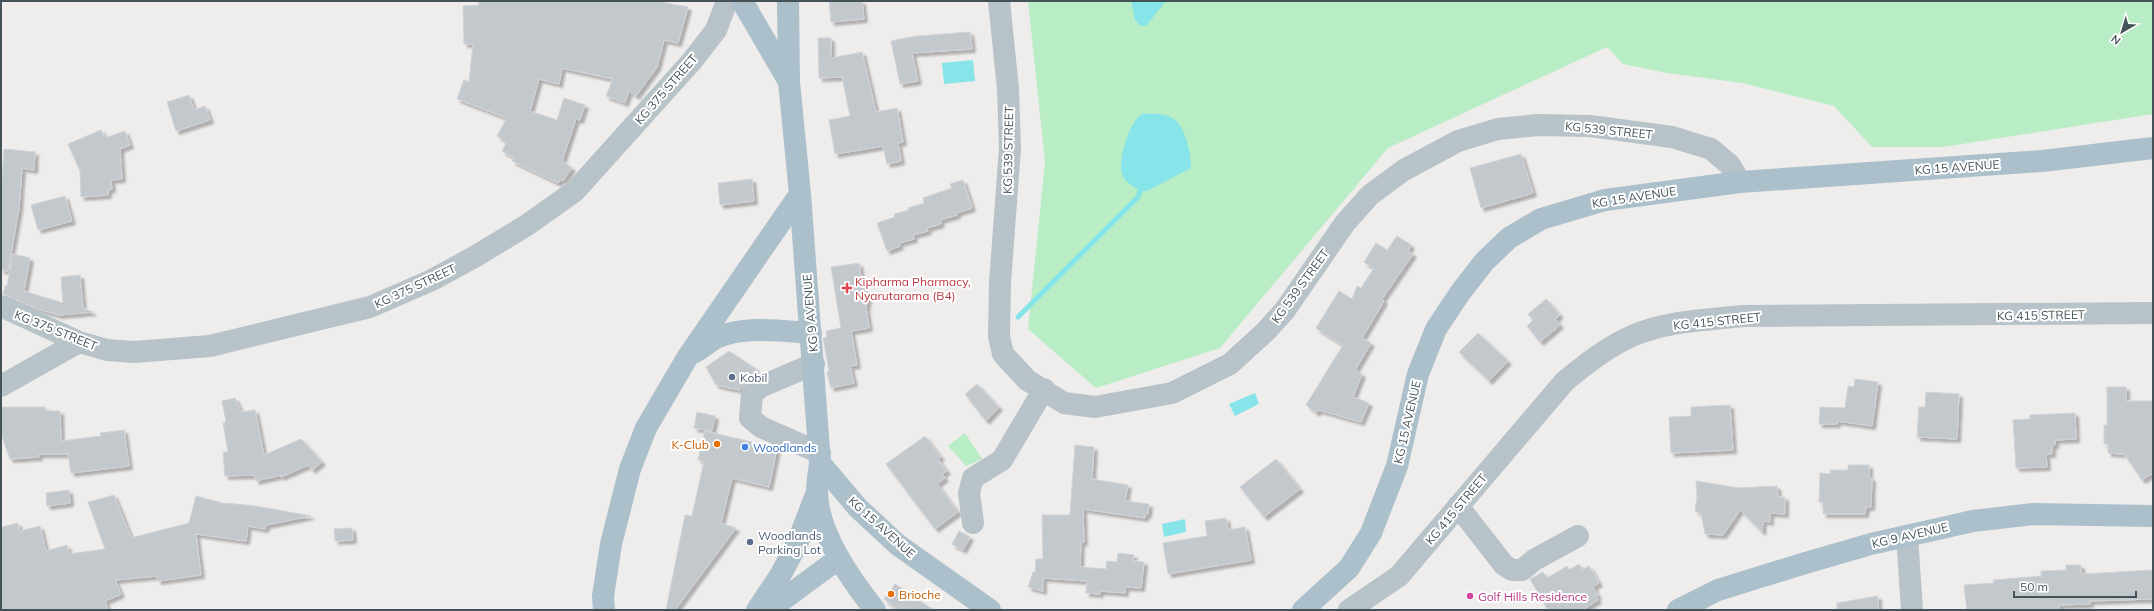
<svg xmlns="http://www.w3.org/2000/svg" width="2154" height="611" font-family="Mulish,sans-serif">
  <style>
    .green { fill: #b9edc5 }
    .water { fill: #87e5ea }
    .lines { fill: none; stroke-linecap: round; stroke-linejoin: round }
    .stream { stroke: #87e5ea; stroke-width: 5 }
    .building { fill: #c3c8cc; stroke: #d0d3d8; filter: url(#shadow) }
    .minor { stroke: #b7c3c9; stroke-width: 22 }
    .major { stroke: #abc0cb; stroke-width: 22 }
    .health-dot { fill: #e0444e; stroke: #fff; stroke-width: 1.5 }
    .service-dot { fill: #5c6f8a; stroke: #fff; stroke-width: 1.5 }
    .food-dot { fill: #e8710a; stroke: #fff; stroke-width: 1.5 }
    .shop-dot { fill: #3f7fe0; stroke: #fff; stroke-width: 1.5 }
    .hotel-dot { fill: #d1479c; stroke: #fff; stroke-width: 1.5 }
    .labels { text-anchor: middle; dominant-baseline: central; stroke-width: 4; stroke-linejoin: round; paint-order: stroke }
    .street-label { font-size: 12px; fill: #455359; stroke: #fff }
    .health-label { font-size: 12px; fill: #be3a42; stroke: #fff; text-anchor: start }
    .service-label { font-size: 12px; fill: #4e5e75; stroke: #fff; text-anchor: start }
    .food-label { font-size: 12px; fill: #c56008; stroke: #fff; text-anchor: end }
    .shop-label { font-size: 12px; fill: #366cbe; stroke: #fff; text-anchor: start }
    .hotel-label { font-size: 12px; fill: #b23c85; stroke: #fff; text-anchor: start }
  </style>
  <defs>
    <filter id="shadow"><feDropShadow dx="3.5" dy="3.5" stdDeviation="1" flood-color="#0004"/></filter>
  </defs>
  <rect width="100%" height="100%" fill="#efecec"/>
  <path class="green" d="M1028,1H2153V114L1943,147H1872L1834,106L1742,83L1667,73L1623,64L1607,47L1388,148L1220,348L1096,388L1028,329L1045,162Z
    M965,433L982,459L966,466L948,446Z"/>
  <path class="water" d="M1131,1H1166L1146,26H1140L1135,20Z
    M973,60L975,81L944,84L942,63Z
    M1142,114C1150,114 1160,113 1168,116C1185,121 1191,152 1191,168L1147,191C1138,191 1125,183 1122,174C1118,159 1129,122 1142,114Z
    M1255,393L1259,404L1235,416L1229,404Z
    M1185,519L1186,532L1164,537L1162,524Z"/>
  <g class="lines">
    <path class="stream" d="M1018,317L1138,197L1140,191"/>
  </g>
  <path class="building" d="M478,1H656L688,7L678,43L664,40L657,67L636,96L629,91L625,103L606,96L613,79L562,68L559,84L539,79L530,111L557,120L564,98L585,105L580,120L576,119L562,161L572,168L563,181L561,179L558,183L512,161L515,158L502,151L507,142L497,136L507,118L457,99L464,80L469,82L473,44H464L463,6L479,5Z
    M829,1H862L864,19L831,22Z
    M970,32L972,49L912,53L918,81L900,84L891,41L917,36Z
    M818,38H831V58L862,52L876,112L897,108L903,142L898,143L901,161L887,164L883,146L835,154L829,120L850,116L842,77L819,78Z
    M189,95L194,110L205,106L210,120L176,131L167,102Z
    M101,130L105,138L125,131L130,145L120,149L122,179L111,180L112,189L108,190V195L81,197L80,171L68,144Z
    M4,149L35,152L34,170L22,168L19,208L8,271L1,270V192Z
    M1521,154L1533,193L1481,208L1470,168Z
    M752,179L754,201L720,205L718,183Z
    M963,180L972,208L956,213L957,215L940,220L941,224L927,228L928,231L913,235L914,239L899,243L900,246L887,251L877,223L895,217L894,214L909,210L908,208L924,203L923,198L952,188L950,184Z
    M65,196L72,221L38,230L31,205Z
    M1397,236L1411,245L1408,251L1413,254L1382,299L1384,301L1362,338L1371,343L1355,370L1362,374L1353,397L1369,403L1361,422L1319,410L1316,413L1306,405L1343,345L1316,328L1339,291L1352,299L1357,286L1361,288L1374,268L1364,262L1376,243L1387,250Z
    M13,254L30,258L24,291L63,303L61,277L80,275L83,308L93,312L59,315L38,309L3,294L5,286H7Z
    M859,263L863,291L868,299L866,307L869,328L851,331L857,365L850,366L854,383L831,388L827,372L829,371L823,338L827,337L826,331L841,328L831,267Z
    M1546,299L1560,315L1555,319L1560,325L1540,342L1527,326L1533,320L1528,314Z
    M1478,333L1508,361L1489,381L1459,352Z
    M729,351L756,369L753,377L740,390L716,385L706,367Z
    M1855,379L1878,382L1872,426L1837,421V424H1819L1820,407L1845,408L1848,386L1854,387Z
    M977,384L999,407L986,421L965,394Z
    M2107,387H2126V401H2153V473L2142,480L2124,454L2108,453V444H2104V425H2107Z
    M1926,392L1959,394L1957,439L1917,437L1919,407H1925Z
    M235,398L241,412L255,410L264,455L301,439L322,462L312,470L308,465L281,477V475L256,481L254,475L225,476L223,452H228L223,423L226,422L222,401Z
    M1730,405L1733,450L1671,453L1669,417L1691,416V407Z
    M1,407H45V411H60L61,441L101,436L100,433L124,430L129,466L71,473L68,454H39V457L10,459L1,434Z
    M697,412L715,416L712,431L694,428Z
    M2075,413L2076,439L2055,440V445L2052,446V454H2046L2047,467L2016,468L2013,420L2030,419V415Z
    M705,431L777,448L769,487L732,478L721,523L736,528L675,610H666L685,515L692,516L704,461L698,460Z
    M925,436L941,457L938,459L947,471L942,474L945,478L937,484L958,512L935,529L886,464Z
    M1075,445L1094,447L1092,479L1128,485L1125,501L1149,504L1148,514L1145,515V518L1083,509L1084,542H1081L1080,567L1106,569L1107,561L1117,562L1118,553L1134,555L1133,561L1144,562L1141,588L1125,587V593L1100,591V594L1086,593L1087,581L1043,578V591L1028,587L1033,572L1035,573L1036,559H1043L1042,515H1070Z
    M1276,459L1300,489L1264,517L1240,487Z
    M1848,465H1869V478H1872L1871,507H1866L1865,514H1823V502H1819L1820,473L1830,474V470H1848Z
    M1696,481L1739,488L1777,486L1778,497H1785V514L1770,513V522L1763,521L1762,532L1740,510L1723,535L1705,534L1701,513L1695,511L1697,497Z
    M69,490L70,503L47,506L46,493Z
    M114,495L131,538L189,523L196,496L226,504V503L256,506L311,516L266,525L265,529L248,526L246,541L196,534L201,575L158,581L157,576L115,580L121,594L105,601L108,610H1V527L18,523L19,531L40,526L46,551L67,545L69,554L105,549L88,502Z
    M1226,518L1228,530L1245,527L1251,560L1168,574L1163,543L1207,536L1205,521Z
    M352,528L353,540L335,541L334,529Z
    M959,531L970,537L963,550L952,544Z
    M1579,564L1583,570L1589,566L1599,583L1593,587L1598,596L1596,597L1598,600L1582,610H1548L1530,579L1543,572L1547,578L1567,566L1569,570Z
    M2066,565H2081V574L2153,570V599L2090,601V604L2059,605V610H1967L1964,585L1994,583L1993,580L2041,576V571L2066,570Z
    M895,584L933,610H900L884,599Z
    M1878,596V610H1837V603Z"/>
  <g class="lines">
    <path class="minor" d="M999,1L1008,89L1010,148L1000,283L999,336L1003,354L1027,380L1064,403L1095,407L1172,393L1230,364L1266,331L1285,310L1345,223L1370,195L1404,170L1458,141L1498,129L1538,125L1590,126L1672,137L1711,149L1730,165L1740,182
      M1,306L79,342L107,350L134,352L210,346L370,307L432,280L476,256L527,225L575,191L692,61L716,30L727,1
      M814,364L762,386L752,394L750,418L761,427L820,453
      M1,386L79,342
      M1458,506L1504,565L1512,570H1522L1534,560L1578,536
      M973,523L969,493L973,478L1002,460L1044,389
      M1907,536L1912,610
      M1349,610L1399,576L1565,381C1586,364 1607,347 1632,336C1667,321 1706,320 1743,316L2153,313"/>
    <path class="major" d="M742,1L788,80
      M788,1L789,82L800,194L820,463C819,472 817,482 817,491C817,531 851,580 875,610
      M695,352C702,348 709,342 716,338C744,325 781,331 811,333
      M820,463L858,508L898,545L990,610
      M604,610L603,596L611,544L630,469L646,428L687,358L800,194
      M757,610L781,574L797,544L817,492
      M760,610L784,599L838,559
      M1303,610L1349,568L1371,533L1397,466L1418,374L1436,329L1460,293L1484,262L1509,238L1541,219L1605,200L1740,182L2042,161L2153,148
      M1678,610L1718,590L1802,564L1871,544L1973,521L2033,514L2153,516"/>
  </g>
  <path class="health-dot" d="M845 282h4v4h4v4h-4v4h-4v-4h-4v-4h4z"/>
  <g class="service-dot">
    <circle cx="732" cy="377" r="4"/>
    <circle cx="750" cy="542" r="4"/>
  </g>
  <g class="food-dot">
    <circle cx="717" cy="444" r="4"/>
    <circle cx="891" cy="594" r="4"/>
  </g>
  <circle class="shop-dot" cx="745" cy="447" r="4"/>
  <circle class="hotel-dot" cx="1470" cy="596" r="4"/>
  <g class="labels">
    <g class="street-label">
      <text transform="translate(666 89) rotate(-49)">KG 375 STREET</text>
      <text transform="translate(1609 130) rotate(6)">KG 539 STREET</text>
      <text transform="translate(1008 150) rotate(-89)">KG 539 STREET</text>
      <text transform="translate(1957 167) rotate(-4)">KG 15 AVENUE</text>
      <text transform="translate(1634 197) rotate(-9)">KG 15 AVENUE</text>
      <text transform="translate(415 286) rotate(-25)">KG 375 STREET</text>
      <text transform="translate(1300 286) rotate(-54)">KG 539 STREET</text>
      <text transform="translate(810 313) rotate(-95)">KG 9 AVENUE</text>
      <text transform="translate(2041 315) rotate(-1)">KG 415 STREET</text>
      <text transform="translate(1717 321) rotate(-6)">KG 415 STREET</text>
      <text transform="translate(56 330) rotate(22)">KG 375 STREET</text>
      <text transform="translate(1407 422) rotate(-77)">KG 15 AVENUE</text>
      <text transform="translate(1456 509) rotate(-50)">KG 415 STREET</text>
      <text transform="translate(882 527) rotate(42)">KG 15 AVENUE</text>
      <text transform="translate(1910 535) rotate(-13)">KG 9 AVENUE</text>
    </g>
    <g class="health-label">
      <text x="855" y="281">Kipharma Pharmacy,<tspan x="855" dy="14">Nyarutarama (B4)</tspan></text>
    </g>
    <g class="service-label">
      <text x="740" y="377">Kobil</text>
      <text x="758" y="535">Woodlands<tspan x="758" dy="14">Parking Lot</tspan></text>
    </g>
    <g class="food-label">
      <text x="709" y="444">K-Club</text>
      <text x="899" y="594" text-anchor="start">Brioche</text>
    </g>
    <g class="shop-label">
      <text x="753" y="447">Woodlands</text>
    </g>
    <g class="hotel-label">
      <text x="1478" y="596">Golf Hills Residence</text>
    </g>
  </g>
  <rect width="2154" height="611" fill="none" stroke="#455359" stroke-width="4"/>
  <g transform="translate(2122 32) rotate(218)" stroke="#ffffff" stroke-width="3" paint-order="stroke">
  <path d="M0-3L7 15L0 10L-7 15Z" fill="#455359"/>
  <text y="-6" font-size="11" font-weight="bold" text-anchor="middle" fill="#455359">N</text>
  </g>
  <path d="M2014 591v6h122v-6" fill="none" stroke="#455359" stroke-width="2"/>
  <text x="2020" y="591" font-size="12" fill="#455359" stroke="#ffffff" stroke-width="3" paint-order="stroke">50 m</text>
</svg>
